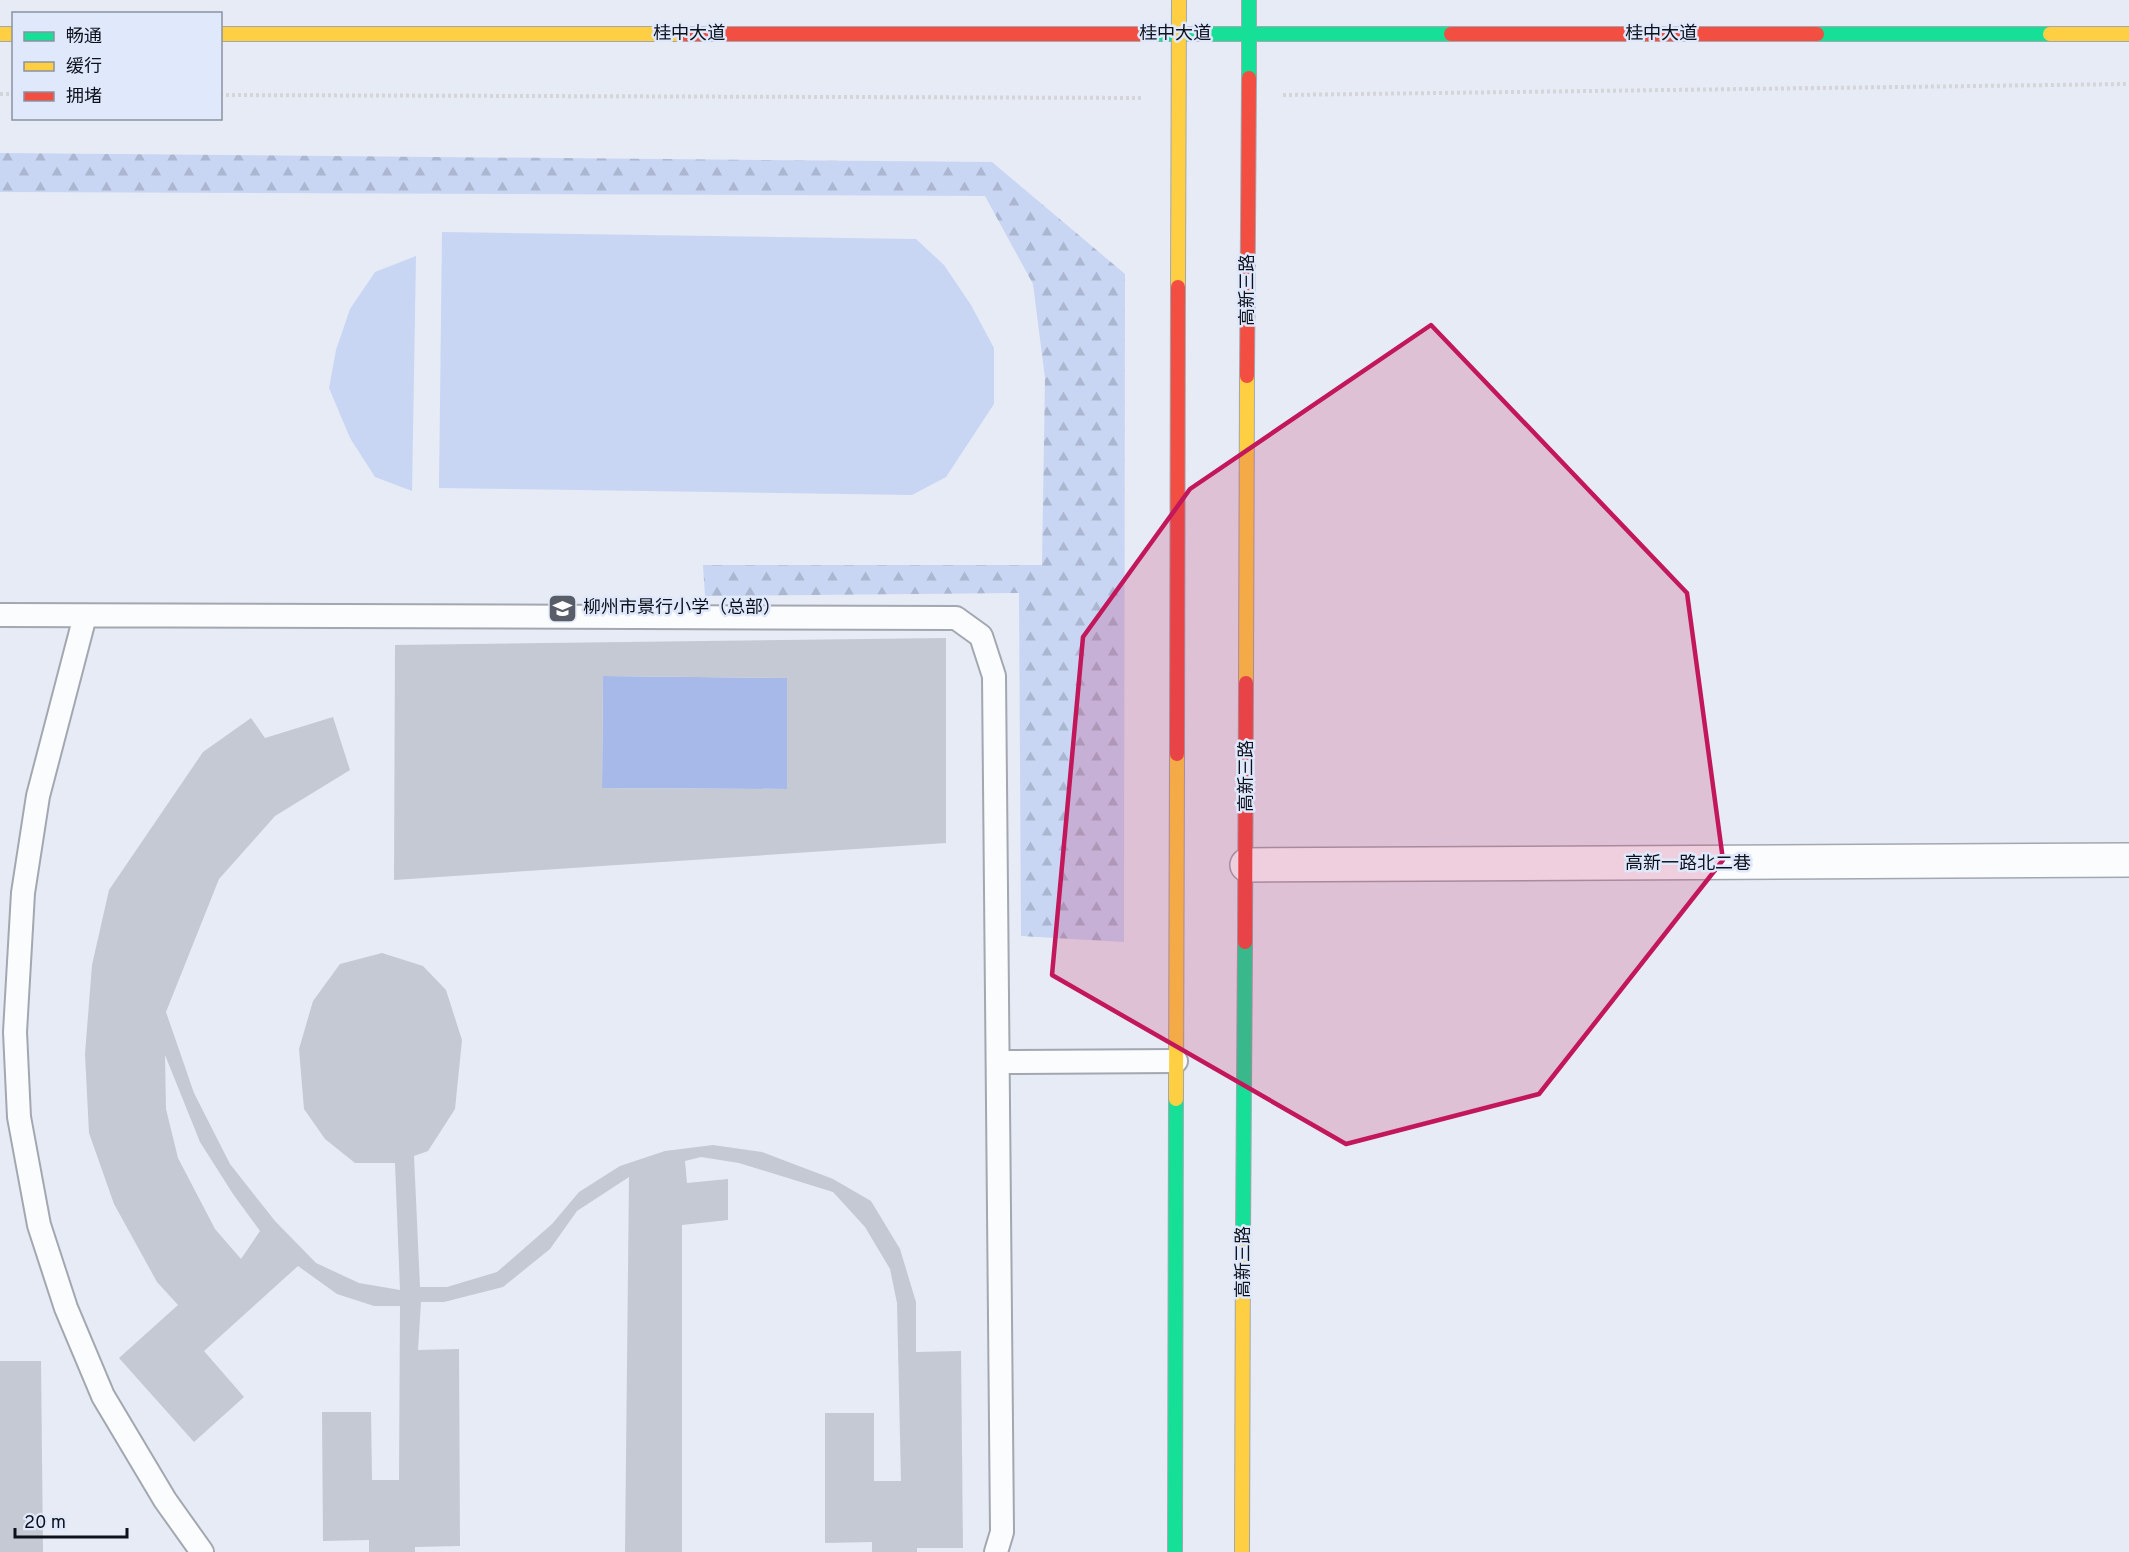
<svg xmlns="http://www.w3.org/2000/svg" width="2129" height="1552" font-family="Overpass,'Noto Sans SC',sans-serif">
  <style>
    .grass { fill: #c8d6f4 }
    .forest { fill: url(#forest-firs) }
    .water { fill: #a6b9e9 }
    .building { fill: #c4c9d3; fill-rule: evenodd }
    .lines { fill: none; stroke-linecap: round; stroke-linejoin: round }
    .lane-casing { stroke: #a2a7b0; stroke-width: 26 }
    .street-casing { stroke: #a2a7b0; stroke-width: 36 }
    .fast-casing { stroke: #a2a7b0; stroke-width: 16 }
    .slow-casing { stroke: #a2a7b0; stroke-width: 16 }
    .jam-casing { stroke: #a2a7b0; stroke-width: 16 }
    .path { stroke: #d3d5d8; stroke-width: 4; stroke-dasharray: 3 3; stroke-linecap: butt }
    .lane { stroke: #fbfcfe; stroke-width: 22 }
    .street { stroke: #fbfcfe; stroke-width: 33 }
    .fast { stroke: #16e098; stroke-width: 14 }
    .slow { stroke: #ffcf43; stroke-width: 14 }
    .jam { stroke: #f24e42; stroke-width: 14 }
    .marked { fill: #c2185b; fill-opacity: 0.2; stroke: #c2185b; stroke-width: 4.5; stroke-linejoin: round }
    .labels { text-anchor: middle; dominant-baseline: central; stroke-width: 5; stroke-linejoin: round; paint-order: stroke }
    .street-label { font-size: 18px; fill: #0c111b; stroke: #e0e8fb }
    .poi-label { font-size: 18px; fill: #0c111b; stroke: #e0e8fb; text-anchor: start }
  </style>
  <defs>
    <pattern id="forest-firs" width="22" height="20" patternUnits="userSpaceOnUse" patternTransform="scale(1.5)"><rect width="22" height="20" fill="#c8d6f4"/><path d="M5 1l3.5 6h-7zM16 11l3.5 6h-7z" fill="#abb7d1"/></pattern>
  </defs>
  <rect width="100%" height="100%" fill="#e6ebf5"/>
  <path class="grass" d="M442,232L916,239L944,265L971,305L994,348V404L946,477L912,495L439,488Z
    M416,256L412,491L375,477L350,438L329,388L336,350L350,309L375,272Z"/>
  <path class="forest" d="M0,153L992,162L1125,274L1124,942L1021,936L1019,593L705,596L703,565H1042L1045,378L1033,284L985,196L0,192Z"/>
  <path class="water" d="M603,676L787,678V789L602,788Z"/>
  <path class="building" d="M946,638V843L394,880L395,645ZM603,676L787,678V789L602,788Z
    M333,717L350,770L275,816L219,879L166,1012L194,1093L230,1164L275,1221L316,1263L359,1283L400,1290L395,1163H355L325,1139L304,1109L299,1049L313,1001L340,964L382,953L423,966L446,990L462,1040L455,1109L428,1151L414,1156L420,1287H447L497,1272L552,1224L579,1192L620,1166L665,1151L713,1145L762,1152L833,1179L871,1201L900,1249L916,1302V1352L961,1351L963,1548H917V1552H872V1542L825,1543V1413H874V1481H901L897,1303L890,1269L865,1227L833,1192L739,1163L701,1157L685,1161L687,1183L728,1179V1220L682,1225V1552H625L629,1177L577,1211L550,1249L503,1287L444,1302H421L418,1350L459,1349L460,1546L415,1547V1552H369V1540L323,1541L322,1412H371L372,1480H399L400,1306H374L337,1294L298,1266L204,1351L244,1397L194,1442L119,1358L178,1305L157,1282L114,1204L89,1133L85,1054L92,965L109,890L203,752L251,718L265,738ZM165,1055L200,1142L233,1194L260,1231L241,1259L215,1229L178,1158L166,1109Z
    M0,1361H41L43,1552H0Z"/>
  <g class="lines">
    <defs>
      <path id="lane" d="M0,615L956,618L981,636L994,676L1002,1532L996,1552
        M85,616L38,796L23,893L15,1032L19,1117L39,1225L66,1308L103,1396L165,1500L202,1552
        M998,1062L1176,1061"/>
      <path id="street" d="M1247,865L2129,860"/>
      <path id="fast" d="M1145,34H1451
        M1817,34H2050
        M1249,78V0
        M1243,1236L1245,942
        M1175,1552L1176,1099"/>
      <path id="slow" d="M0,34H14
        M220,34H685
        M2050,34H2129
        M1178,287L1179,0
        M1246,683L1247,376
        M1176,1099L1177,754
        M1242,1552L1243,1236"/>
      <path id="jam" d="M685,34H1145
        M1451,34H1817
        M1247,376L1249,78
        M1177,754L1178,287
        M1245,942L1246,683"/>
    </defs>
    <use href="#lane" class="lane-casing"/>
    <use href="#street" class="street-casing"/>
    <use href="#fast" class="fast-casing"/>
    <use href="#slow" class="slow-casing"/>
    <use href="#jam" class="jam-casing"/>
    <path class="path" d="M0,94H14
      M220,95L1144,98
      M1283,95L2129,84"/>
    <use href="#lane" class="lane"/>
    <use href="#street" class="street"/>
    <use href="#fast" class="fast"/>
    <use href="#slow" class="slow"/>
    <use href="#jam" class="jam"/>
  </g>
  <path class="marked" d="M1431,325L1687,593L1723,860L1539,1094L1346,1144L1052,975L1083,637L1190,489Z"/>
  <defs>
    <symbol id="school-square" viewBox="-11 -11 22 22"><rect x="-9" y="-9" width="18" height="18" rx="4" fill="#585d67" stroke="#e0e8fb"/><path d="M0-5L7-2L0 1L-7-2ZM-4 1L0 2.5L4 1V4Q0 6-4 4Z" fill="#fff"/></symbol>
  </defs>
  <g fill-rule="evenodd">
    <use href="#school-square" x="546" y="592" width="33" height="33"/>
  </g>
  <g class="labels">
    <g class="street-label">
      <text x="689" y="34">桂中大道</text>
      <text x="1175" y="34">桂中大道</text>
      <text x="1661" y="34">桂中大道</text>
      <text transform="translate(1248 290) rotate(-90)">高新三路</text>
      <text transform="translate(1247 776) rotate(-90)">高新三路</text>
      <text x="1688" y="864">高新一路北二巷</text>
      <text transform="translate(1244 1262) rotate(-90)">高新三路</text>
    </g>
    <g class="poi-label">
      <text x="583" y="608">柳州市景行小学（总部）</text>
    </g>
  </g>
  <rect x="12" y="12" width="210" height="108" fill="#e0e8fb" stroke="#8b92a1" stroke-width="1.5"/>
  <rect x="24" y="32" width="30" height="9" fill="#16e098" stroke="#8b92a1" stroke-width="1.5"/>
  <text x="66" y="42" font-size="18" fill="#0c111b">畅通</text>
  <rect x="24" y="62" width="30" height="9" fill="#ffcf43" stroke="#8b92a1" stroke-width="1.5"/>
  <text x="66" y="72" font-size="18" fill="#0c111b">缓行</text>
  <rect x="24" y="92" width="30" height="9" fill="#f24e42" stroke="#8b92a1" stroke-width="1.5"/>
  <text x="66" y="102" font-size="18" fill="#0c111b">拥堵</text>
  <path d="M15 1528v9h112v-9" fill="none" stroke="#0c111b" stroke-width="3"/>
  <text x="24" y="1528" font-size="18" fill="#0c111b" stroke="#e0e8fb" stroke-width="4.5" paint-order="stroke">20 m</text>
</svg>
